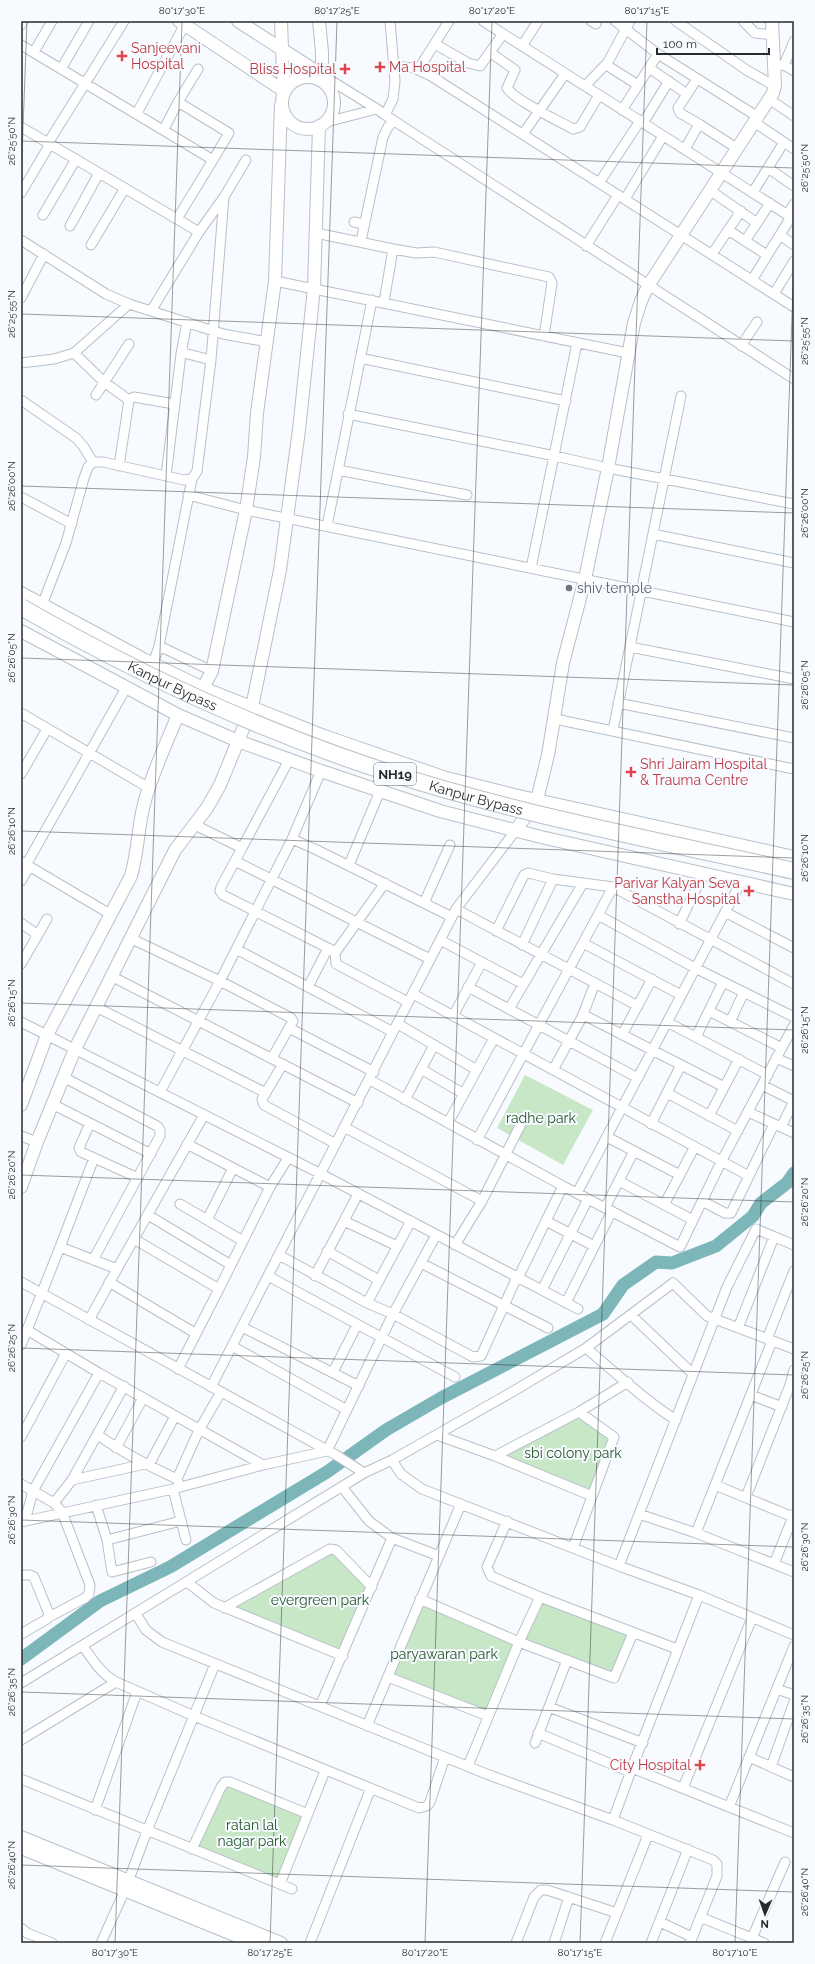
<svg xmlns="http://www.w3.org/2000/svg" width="815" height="1964" font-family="Raleway,sans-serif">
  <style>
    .green { fill: #c7e7c7 }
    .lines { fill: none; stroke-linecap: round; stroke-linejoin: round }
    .river { stroke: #7cb6b8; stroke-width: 13 }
    .street-casing { stroke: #b7c0c9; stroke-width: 11 }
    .secondary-casing { stroke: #b7c0c9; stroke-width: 14 }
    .street { stroke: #fff; stroke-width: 9 }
    .secondary { stroke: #fff; stroke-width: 12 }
    .highway-bridge-casing { stroke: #b7c0c9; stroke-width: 18; stroke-linecap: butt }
    .highway-bridge { stroke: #fff; stroke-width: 16 }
    .ticks { fill: none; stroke: #262a2d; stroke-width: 1; stroke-opacity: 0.45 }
    .health-dot { fill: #e0444e; stroke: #f7fbff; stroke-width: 1.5 }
    .worship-dot { fill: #6b7280; stroke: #f7fbff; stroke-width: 1.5 }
    .labels { text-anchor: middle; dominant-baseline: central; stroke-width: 4; stroke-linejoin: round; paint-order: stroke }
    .shield { fill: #f7fbff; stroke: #65696c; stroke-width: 1 }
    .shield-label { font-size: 13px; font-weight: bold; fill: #262a2d }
    .health-label { font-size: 14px; fill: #be3a42; stroke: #f7fbff; text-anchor: start }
    .worship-label { font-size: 14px; fill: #5b616d; stroke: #f7fbff; text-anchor: start }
    .street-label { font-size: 14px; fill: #262a2d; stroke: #f7fbff }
    .park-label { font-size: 14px; fill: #26572a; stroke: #f7fbff }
    .neatline { fill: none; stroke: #262a2d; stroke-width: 1.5 }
    .ticks-label { font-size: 10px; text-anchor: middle; fill: #262a2d }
  </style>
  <rect width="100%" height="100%" fill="#f7fbff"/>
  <path class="green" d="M525,1075L593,1110L563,1165L497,1128Z
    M580,1410L615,1436L592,1496L498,1458Z
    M326,1548L371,1586L342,1655L224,1607Z
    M540,1596L633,1632L614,1678L519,1642Z
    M420,1598L518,1641L488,1715L387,1676Z
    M225,1783L307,1815L280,1884L193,1850Z"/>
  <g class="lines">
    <path class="river" d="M21,1659L100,1601L170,1567L327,1472L386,1430L441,1398L603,1314L623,1285L656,1262L672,1263L716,1246L753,1216L761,1203L787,1183L794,1173"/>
    <defs>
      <path id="street" d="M483,21L794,219
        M591,21L596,24
        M615,21L658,54L758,117
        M630,21L608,62V66L638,85
        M676,21L748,71L775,86
        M743,21L755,33L773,35
        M21,25L23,21
        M435,44L468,63L480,66L503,34
        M21,45L213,160L229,133L178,102
        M522,46L538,21
        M34,52L52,21
        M491,53L515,70L507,88C514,100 559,121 573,129L580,127L599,95
        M784,65L794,71
        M394,66L414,68L431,76L794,307
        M774,66L784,65L794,41
        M649,68L687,94
        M61,69L89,21
        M418,70L449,21
        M322,75L377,109L385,115L794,379
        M585,86L608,62
        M769,99L794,116
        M622,110L658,54
        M137,113L185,24
        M385,115L393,99L395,81L390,21
        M326,122L377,109
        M754,122L794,149
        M643,123L669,81
        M699,124L738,149
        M21,127L199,232
        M164,129L178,102L198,69
        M523,134L565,74
        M48,143L124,21
        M685,149L699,124L680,113L678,108L697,79
        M768,168L794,186
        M599,183L640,121
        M711,191L757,223L745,241
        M753,192L784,142
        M21,193L50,144
        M625,199L663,136
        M43,215L76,159
        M787,215L794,204
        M177,219L213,160
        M354,222L364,224
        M757,223L770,203
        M70,226L99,173
        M728,230L767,255
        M316,233L393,249L384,302
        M780,235L794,245
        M21,240L106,294L129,304L223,334L268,342
        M361,241L383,137L388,127L394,121
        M91,245L125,188
        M586,246L618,195
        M393,249L416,253L434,252L549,277L552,283L544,336
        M712,254L741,211
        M752,280L791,217
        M275,281L628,353
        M774,294L794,261
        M21,298L44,254
        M151,311L199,232L224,197L246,160
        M741,346L757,322
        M74,353L104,382L129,400
        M181,354L187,322
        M360,358L566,401
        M21,363L54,359L74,353L129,304
        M96,395L129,344
        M21,400L76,438L83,446L93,462
        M348,414L555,456L608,468L794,504
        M119,466L129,400L134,397L174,404
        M338,470L467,495
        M166,476L181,354L184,353L211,360
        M188,495L246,510L794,622
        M21,497L72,524
        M327,526L372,300
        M653,534L794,563
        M531,568L577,343
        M42,605L66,543L84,478L88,467L93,462H103L184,480L192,479L197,471L211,360L224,197
        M159,646L212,671
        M630,647L794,679
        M153,664L159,646L192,479
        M618,703L794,738
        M21,713L149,788
        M555,719L794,769
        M613,730L681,396
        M21,774L47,729
        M193,824L242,848L235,861L430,959
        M292,839L317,850L452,917
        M242,848L289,760
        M235,861L221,887L220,891L223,895L330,949L335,953L336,964L408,1002
        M22,862L110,914
        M26,865L126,688
        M349,865L380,791
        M21,881L29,867
        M424,903L450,845
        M456,909L638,1006
        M725,912L794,948
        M598,915L695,968L794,1017
        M21,923L35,933L36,938
        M679,924L699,883
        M496,931L524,875L528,873L553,879L613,887
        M130,938L220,981L292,839L321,771
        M440,940L523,984
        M583,943L681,995
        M522,945L553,879
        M236,949L393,1032
        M335,953L385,883
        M21,964L47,919
        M111,976L358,1103
        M308,987L328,948
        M468,987L638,1078
        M413,994L749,1176L774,1124
        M96,1007L266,1093
        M509,1009L583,883
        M709,1011L782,1048
        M453,1016L482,962
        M582,1017L586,1016L724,1087
        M21,1022L321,1174L578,1309
        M667,1022L768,1075
        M730,1022L744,992
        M398,1024L477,1070
        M622,1035L652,979
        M696,1037L723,982
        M272,1058L289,1028
        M776,1058L794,1066
        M283,1064L262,1099L264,1105L336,1144
        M421,1069L464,1094
        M553,1070L582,1017L595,983
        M63,1077L157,1126L160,1130V1136L93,1260
        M370,1080L563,1186L518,1278
        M762,1085L794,1101L781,1127
        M160,1092L220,981L291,1018L293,1021L289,1028L374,1072
        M667,1093L738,1131
        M405,1100L434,1045
        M52,1104L151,1154
        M748,1112L794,1133
        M709,1116L739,1059
        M90,1123L79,1148L81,1152L138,1178
        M448,1123L494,1038
        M651,1124L681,1065
        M344,1127L482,1201L522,1122
        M21,1136L37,1142
        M607,1137L680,1175
        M477,1140L613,887L794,984
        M187,1144L270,1187L231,1265
        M619,1181L693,1220
        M563,1186L680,1247L721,1162L794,1025
        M270,1187L288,1158
        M577,1193L741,882
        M702,1201L725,1213H731L749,1176
        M180,1204L243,1241
        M664,1205L694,1148
        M605,1208L634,1151
        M148,1215L231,1265L219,1289
        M207,1220L233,1168
        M344,1221L397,1246
        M546,1221L594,1246
        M134,1239L219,1289L178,1369
        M455,1245L482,1201
        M60,1247L94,1158
        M327,1251L379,1280
        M279,1255L367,1303L393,1314L436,1235
        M421,1263L548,1328
        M117,1269L204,1115
        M268,1276L455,1377
        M315,1276L358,1194
        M21,1282L336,1455L364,1473
        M109,1282L195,1333
        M542,1290L588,1199
        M367,1303L411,1221
        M566,1303L612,1211
        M631,1315L693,1374
        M242,1327L359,1386
        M738,1328L774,1237
        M27,1330L60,1247L117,1269L89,1320
        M767,1339L794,1271
        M21,1345L27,1330L99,1373L263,1465
        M232,1346L347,1410
        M586,1348C615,1372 644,1400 676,1420
        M333,1372L357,1325
        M211,1387L456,909L516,830
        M751,1395L782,1407
        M579,1412L628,1382
        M98,1435C123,1453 149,1466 177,1479L180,1487
        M437,1435L495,1456L592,1496
        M21,1437L66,1353
        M116,1448L143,1398
        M495,1456L579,1412L614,1437L573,1548
        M392,1460L401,1474L422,1489L619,1566L699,1595L794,1635
        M177,1479L199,1430L221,1392
        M72,1480L150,1463L175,1416
        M21,1484L54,1503L62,1512L90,1585L89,1594L85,1598L49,1617
        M715,1485L793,1517
        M342,1487L369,1521L392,1538L439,1556
        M173,1489L186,1540
        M746,1497L790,1385L794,1370
        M54,1503L72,1480L124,1386
        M96,1505L107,1540L112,1572L151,1562
        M639,1514L696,1533L794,1572
        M25,1521L33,1491L99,1373
        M507,1521L487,1567L491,1576L540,1597L677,1649
        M21,1522L173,1489L263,1465L327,1451L393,1314L473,1357L481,1356L517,1277
        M696,1533L772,1341
        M107,1540L181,1521
        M774,1564L794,1514
        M619,1566L727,1287L756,1229L794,1245
        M21,1575H30L34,1577L49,1614L47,1619L21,1634
        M187,1582L214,1603L343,1656
        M420,1599L519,1642L614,1678L633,1633
        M224,1608L330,1549L336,1550L372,1587
        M136,1614L146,1630L162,1642L489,1775L613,1820L713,1860L717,1864V1876L690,1943
        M83,1646C93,1660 100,1673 116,1682L194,1716L419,1808L427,1806L430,1802L445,1757
        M388,1677L488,1716
        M21,1683L364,1473L392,1460L512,1392L586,1348L673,1283L707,1316L794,1349
        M777,1689L794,1695
        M320,1706L392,1538
        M549,1707L643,1743
        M367,1726L461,1504
        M538,1733L630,1772
        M21,1740L116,1682
        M535,1743L567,1660
        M749,1757L794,1777
        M468,1766L519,1642L540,1597
        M771,1767L794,1702
        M632,1768L794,1833
        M21,1779L292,1889
        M683,1788L752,1618
        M729,1807L794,1646
        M95,1810L137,1692
        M613,1820L632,1768L699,1595
        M192,1849L221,1787L225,1782H230L308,1814
        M280,1884L325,1771
        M700,1917L764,1943
        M660,1922L692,1937
        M21,1928L27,1933L52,1943
        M752,1938L785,1862
        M101,1943L125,1890L147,1831L215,1664
        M310,1943L371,1788
        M516,1943L534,1897L541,1890H547L617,1913
        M554,1943L569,1897
        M605,1943L648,1835
        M651,1943L688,1849"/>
      <path id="secondary" d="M179,21L284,91
        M238,21L322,75
        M281,21L283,75L285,89
        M319,21L322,52V80
        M282 103a26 26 0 1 1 52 0a26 26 0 1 1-52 0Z
        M21,593L143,659L203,688L324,736L443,777L514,795L794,857
        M21,631L178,715L238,741L321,771L440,811L541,837L794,894
        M203,688L212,671L246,510L254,457L257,413L275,281L281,105
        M516,830L537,800L548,755L563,663L585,579L608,468L634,323L641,301L648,286L773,93L775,86L772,21
        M21,1105L47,1035L131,876C138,852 138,827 144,804C152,773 166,744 178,715
        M21,1187L37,1142L75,1049L175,850L207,808L220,785L252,707L280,570L299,430L314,288L319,126
        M21,1837L281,1943
        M21,1848L254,1943"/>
    </defs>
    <use href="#street" class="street-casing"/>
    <use href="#secondary" class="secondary-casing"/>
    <use href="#street" class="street"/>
    <use href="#secondary" class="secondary"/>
    <defs>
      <g id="highway-bridge">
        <path id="s1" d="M21,607C131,670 245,724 366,765C505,812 651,839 794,871"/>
      </g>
    </defs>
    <use href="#highway-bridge" class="highway-bridge-casing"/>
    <use href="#highway-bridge" class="highway-bridge"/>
  </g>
  <path class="ticks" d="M21,141L794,168M21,182L27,21M21,314L794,341M21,486L794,513M21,658L794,685M21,831L794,858M21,1003L794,1030M21,1175L794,1202M21,1348L794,1375M21,1520L794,1547M21,1692L794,1719M21,1865L794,1892M115,1943L182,21M270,1943L337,21M425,1943L492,21M580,1943L647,21M735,1943L794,259"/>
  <g class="health-dot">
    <path d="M120 50h4v4h4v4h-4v4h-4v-4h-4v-4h4z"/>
    <path d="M378 61h4v4h4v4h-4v4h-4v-4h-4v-4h4z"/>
    <path d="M343 63h4v4h4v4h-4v4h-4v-4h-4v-4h4z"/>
    <path d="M629 766h4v4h4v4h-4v4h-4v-4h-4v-4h4z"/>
    <path d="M747 885h4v4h4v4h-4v4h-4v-4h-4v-4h4z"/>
    <path d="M698 1759h4v4h4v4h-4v4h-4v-4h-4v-4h4z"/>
  </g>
  <circle class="worship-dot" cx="569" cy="588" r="4"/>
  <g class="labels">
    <rect class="shield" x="374" y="763" width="42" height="22" rx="3"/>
    <g class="shield-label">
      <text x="395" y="774">NH19</text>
    </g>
    <g class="health-label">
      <text x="131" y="48">Sanjeevani<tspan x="131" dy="16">Hospital</tspan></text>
      <text x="389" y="67">Ma Hospital</text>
      <text x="336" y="69" text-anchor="end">Bliss Hospital</text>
      <text x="640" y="764">Shri Jairam Hospital<tspan x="640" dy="16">&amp; Trauma Centre</tspan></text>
      <text x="740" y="883" text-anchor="end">Parivar Kalyan Seva<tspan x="740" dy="16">Sanstha Hospital</tspan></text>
      <text x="691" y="1765" text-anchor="end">City Hospital</text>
    </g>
    <g class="worship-label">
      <text x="577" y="588">shiv temple</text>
    </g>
    <g class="street-label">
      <text stroke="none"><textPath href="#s1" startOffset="171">Kanpur Bypass</textPath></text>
      <text stroke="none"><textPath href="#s1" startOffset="495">Kanpur Bypass</textPath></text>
    </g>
    <g class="park-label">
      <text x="541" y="1118">radhe park</text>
      <text x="573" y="1453">sbi colony park</text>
      <text x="320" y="1600">evergreen park</text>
      <text x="444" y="1654">paryawaran park</text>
      <text x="252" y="1825">ratan lal<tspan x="252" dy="16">nagar park</tspan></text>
    </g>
  </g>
  <rect width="815" height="1964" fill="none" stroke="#f7fbff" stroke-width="44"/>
  <g transform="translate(765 1914) rotate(182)" stroke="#f7fbff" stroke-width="3" paint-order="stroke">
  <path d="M0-3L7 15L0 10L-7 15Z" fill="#262a2d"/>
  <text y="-6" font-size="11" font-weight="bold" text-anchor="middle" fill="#262a2d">N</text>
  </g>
  <path d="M657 48v6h112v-6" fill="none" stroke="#262a2d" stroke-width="2"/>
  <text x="663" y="48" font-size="12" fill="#262a2d" stroke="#f7fbff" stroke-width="3" paint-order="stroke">100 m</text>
  <rect x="22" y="22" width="771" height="1920" class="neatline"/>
  <g class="ticks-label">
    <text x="182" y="14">80°17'30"E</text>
    <text x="337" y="14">80°17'25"E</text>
    <text x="492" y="14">80°17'20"E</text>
    <text x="647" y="14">80°17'15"E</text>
    <text transform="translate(11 141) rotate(-90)" y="4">26°25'50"N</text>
    <text transform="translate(804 168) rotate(-90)" y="4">26°25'50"N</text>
    <text transform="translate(11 314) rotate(-90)" y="4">26°25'55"N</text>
    <text transform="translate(804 341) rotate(-90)" y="4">26°25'55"N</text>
    <text transform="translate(11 486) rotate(-90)" y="4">26°26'00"N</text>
    <text transform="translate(804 513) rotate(-90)" y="4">26°26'00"N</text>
    <text transform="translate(11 658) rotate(-90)" y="4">26°26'05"N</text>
    <text transform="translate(804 685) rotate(-90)" y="4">26°26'05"N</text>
    <text transform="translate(11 831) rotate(-90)" y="4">26°26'10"N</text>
    <text transform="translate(804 858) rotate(-90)" y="4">26°26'10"N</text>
    <text transform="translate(11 1003) rotate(-90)" y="4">26°26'15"N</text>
    <text transform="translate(804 1030) rotate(-90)" y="4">26°26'15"N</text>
    <text transform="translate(11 1175) rotate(-90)" y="4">26°26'20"N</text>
    <text transform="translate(804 1202) rotate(-90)" y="4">26°26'20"N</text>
    <text transform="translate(11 1348) rotate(-90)" y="4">26°26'25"N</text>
    <text transform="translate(804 1375) rotate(-90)" y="4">26°26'25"N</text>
    <text transform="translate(11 1520) rotate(-90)" y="4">26°26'30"N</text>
    <text transform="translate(804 1547) rotate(-90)" y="4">26°26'30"N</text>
    <text transform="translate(11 1692) rotate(-90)" y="4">26°26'35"N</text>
    <text transform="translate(804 1719) rotate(-90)" y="4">26°26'35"N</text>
    <text transform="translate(11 1865) rotate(-90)" y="4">26°26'40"N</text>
    <text transform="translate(804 1892) rotate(-90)" y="4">26°26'40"N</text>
    <text x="115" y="1956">80°17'30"E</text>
    <text x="270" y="1956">80°17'25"E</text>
    <text x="425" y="1956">80°17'20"E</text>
    <text x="580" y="1956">80°17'15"E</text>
    <text x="735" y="1956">80°17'10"E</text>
  </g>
</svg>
